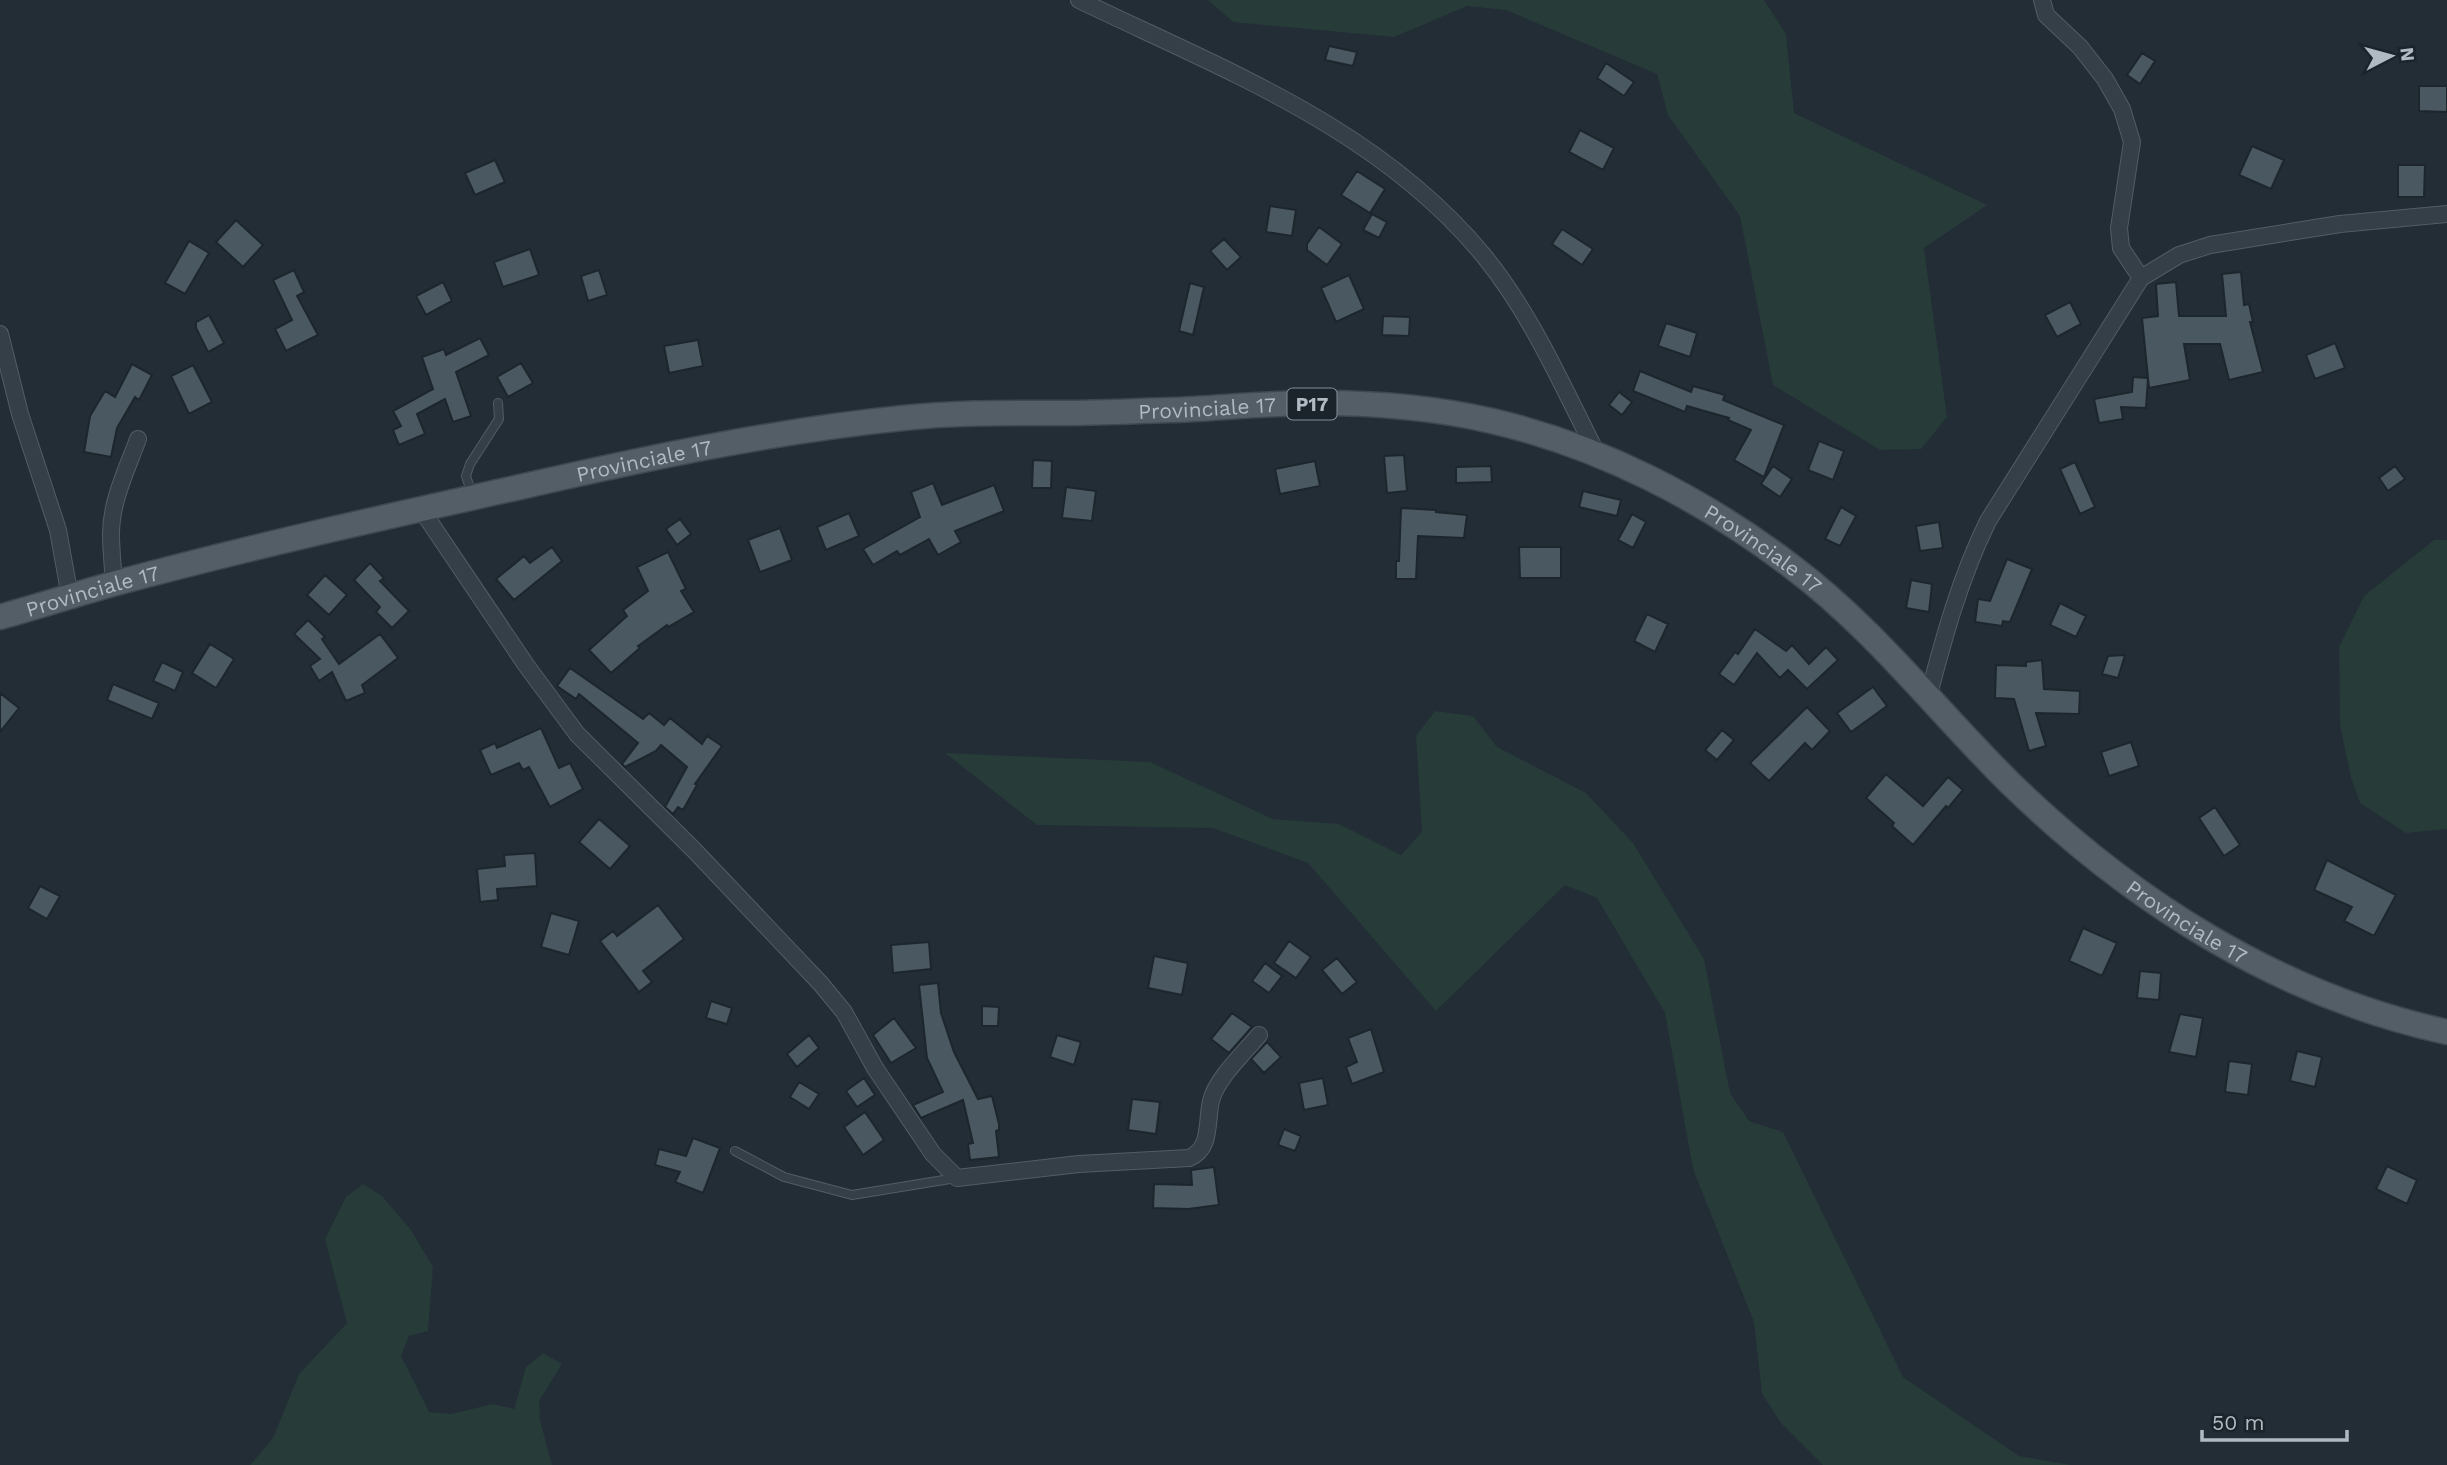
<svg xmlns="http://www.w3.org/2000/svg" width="2447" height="1465" font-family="'Work Sans',sans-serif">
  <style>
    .green { fill: #273b39 }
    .building { fill: #4a5861; stroke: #1d262d; stroke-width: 2 }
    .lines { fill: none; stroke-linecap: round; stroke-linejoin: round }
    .service-casing { stroke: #535d64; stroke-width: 10 }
    .minor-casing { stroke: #535d64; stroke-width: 18 }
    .primary-casing { stroke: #3f4850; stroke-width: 27 }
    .service { stroke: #353f47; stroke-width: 8 }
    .minor { stroke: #353f47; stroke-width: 16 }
    .primary { stroke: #535e67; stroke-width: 24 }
    .labels { text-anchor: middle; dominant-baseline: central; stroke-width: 5; stroke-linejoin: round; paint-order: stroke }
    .shield { fill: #1b242b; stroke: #838d95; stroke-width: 2 }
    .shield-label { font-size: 19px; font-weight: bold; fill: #b0bac3 }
    .street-label { font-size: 21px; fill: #b0bac3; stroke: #1b242b }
  </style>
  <rect width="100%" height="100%" fill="#222d36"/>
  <path class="green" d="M1208,0H1764L1786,34L1794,113L1987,205L1924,248L1947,417L1921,449L1880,450L1773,385L1740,216L1668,115L1657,74L1506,10L1467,6L1394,37L1233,22Z
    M2434,540H2447V829L2406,833L2360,803L2351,778L2340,725L2339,647L2364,596Z
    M1435,711L1473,716L1497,747L1586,793L1633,843L1704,959L1730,1093L1749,1121L1783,1132L1903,1377L2019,1456L2071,1465H1823L1781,1423L1762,1394L1754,1322L1693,1169L1665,1013L1597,898L1565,885L1436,1011L1308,863L1213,828L1037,825L945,753L1150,762L1273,819L1339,824L1401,855L1422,832L1416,736Z
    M363,1184L382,1196L411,1230L433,1267L428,1331L409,1336L401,1356L429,1412L451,1414L493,1404L514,1409L526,1367L543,1353L562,1364L539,1401L540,1420L552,1465H250L273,1438L299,1374L347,1323L325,1239L346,1197Z"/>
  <path class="building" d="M1329,46L1357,52L1353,66L1325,60Z
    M2142,53L2155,61L2140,84L2127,75Z
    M1606,63L1634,82L1624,96L1597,78Z
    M2419,86H2447V112L2419,111Z
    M1580,130L1614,148L1603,170L1569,152Z
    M2252,146L2284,160L2271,189L2239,175Z
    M495,160L505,182L475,195L465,173Z
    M2398,165H2425L2424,197H2398Z
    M1357,171L1385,189L1370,213L1341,195Z
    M1270,206L1296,210L1292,236L1266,232Z
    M1372,214L1387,222L1379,238L1363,230Z
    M236,220L263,245L243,267L216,242Z
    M1319,227L1342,244L1327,265L1307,250V244Z
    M1562,229L1593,249L1582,265L1552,244Z
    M1224,239L1241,257L1227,270L1210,251Z
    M189,241L209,253L185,294L165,283Z
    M530,249L539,275L503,287L494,262Z
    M294,270L304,292L297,296L318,335L286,351L275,329L292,320L273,280Z
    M599,270L607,295L588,301L581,276Z
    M2241,272L2244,305L2249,304L2253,322H2250L2263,372L2229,380L2220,344H2184L2190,380L2149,388L2142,318L2158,316L2156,284L2176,282L2179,316H2226L2222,274Z
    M1349,275L1364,309L1336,322L1321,288Z
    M443,282L452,301L426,315L416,296Z
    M1190,283L1204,287L1193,335L1179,331Z
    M2070,302L2081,324L2057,337L2045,315Z
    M209,315L224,343L208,352L196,328V322Z
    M1383,316L1410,317L1409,336L1382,335Z
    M1666,323L1697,333L1690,357L1658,346Z
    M480,338L489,355L456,372L471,416L453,422L445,399L417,414L425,434L399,445L393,430L401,426L393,411L433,389L422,357L444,349L446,355Z
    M698,340L703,366L669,373L664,346Z
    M2335,343L2345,368L2315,379L2306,355Z
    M521,363L533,383L508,397L497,377Z
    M132,364L152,375L139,400L135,397L117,428L111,457L84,452L90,416L105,391L115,397Z
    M193,365L212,402L189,414L171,376Z
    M1640,371L1691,392L1693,386L1725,395L1723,400L1784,425L1764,477L1734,460L1751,430L1728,420L1729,418L1687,406L1685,412L1633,391Z
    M2133,377L2148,378L2146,408L2121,407L2123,419L2099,423L2094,399L2132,392Z
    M1619,392L1632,402L1622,415L1609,405Z
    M1819,441L1844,451L1833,480L1808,470Z
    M1404,455L1407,491L1387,493L1384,456Z
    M1033,460L1052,461L1051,488H1032Z
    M1315,461L1320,486L1280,494L1275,469Z
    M2075,462L2095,507L2080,514L2060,469Z
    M1491,466L1492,482L1456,483V467Z
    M1773,466L1792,479L1780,497L1761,484Z
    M2395,466L2405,479L2388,491L2379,478Z
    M933,483L942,505L994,485L1004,511L955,531L961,542L938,555L929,539L900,555L897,551L873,565L863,549L920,517L911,492Z
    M1066,487L1096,491L1092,521L1062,518Z
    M1583,491L1621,500L1617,516L1579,507Z
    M1841,507L1856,516L1840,546L1825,539Z
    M1401,508L1436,510V512L1467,515L1464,538L1418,536L1416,579H1396V561H1399Z
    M849,513L859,536L826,550L817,527Z
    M1632,514L1646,522L1633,548L1618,540Z
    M680,519L691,534L677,545L666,529Z
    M1939,522L1943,548L1920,551L1916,526Z
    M780,528L792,560L760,572L748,540Z
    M552,547L562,561L514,600L496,579L524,556L530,563Z
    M1519,547H1561V578H1520Z
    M668,552L686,589L681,591L694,612L668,627L667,625L638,646L640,648L611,673L589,650L627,616L623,610L648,591L637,567Z
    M2007,559L2032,569L2010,622L2003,621L2002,626L1975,622L1978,599L1990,601Z
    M370,563L384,578L380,581L409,611L392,628L376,612L380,607L354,580Z
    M325,575L347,595L329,615L307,595Z
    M1911,580L1932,584L1929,612L1906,608Z
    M2060,603L2086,616L2076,637L2050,625Z
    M1647,614L1668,624L1655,652L1634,641Z
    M308,620L325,637L322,639L339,664L380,634L398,658L362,685L365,693L346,701L332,672L319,681L310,666L320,659L294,634Z
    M1755,629L1786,651L1792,645L1809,664L1826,647L1838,660L1807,689L1788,670L1780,678L1757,653L1734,685L1719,674L1735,652L1738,654Z
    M210,644L234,659L216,688L192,673Z
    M2125,655L2118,678L2102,674L2108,656Z
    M2042,660L2044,689L2080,691L2079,714L2036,713L2046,746L2029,751L2014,699L1995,698L1996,665L2026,666V662Z
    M162,662L183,672L175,691L153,681Z
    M570,668L643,719L649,713L664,725L670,718L702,744L707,736L722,746L695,784L697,785L683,810L678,807L673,814L665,807L687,767L661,745L656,751L625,767L622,764L638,743L579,694L576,699L557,686Z
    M113,684L159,703L152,719L107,700Z
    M1873,687L1887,706L1851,732L1837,713Z
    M0,693L19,708L0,732Z
    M1807,707L1830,731L1812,750L1805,743L1769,781L1750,763Z
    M541,728L559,768L570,763L583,789L550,807L529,767L523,770L519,763L491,775L480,750L495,743L497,748Z
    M1722,730L1734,740L1717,760L1705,750Z
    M2131,742L2139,766L2109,776L2101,752Z
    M1886,774L1923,806L1948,777L1963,790L1948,808L1946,806L1913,845L1892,826L1894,823L1866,798Z
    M2215,807L2240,845L2224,856L2199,818Z
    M599,819L630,846L610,869L579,842Z
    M535,853L537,886L497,889L498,900L480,902L477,869L505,866L504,855Z
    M2327,860L2396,895L2374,936L2344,921L2352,907L2314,890Z
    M40,886L60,896L47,919L28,908Z
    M658,905L684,939L643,971L652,982L639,992L600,941L613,931L617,936Z
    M551,913L579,921L569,955L541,947Z
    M2083,928L2117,943L2102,976L2069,961Z
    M1289,941L1311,957L1296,978L1274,963Z
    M929,942L931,969L893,973L891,945Z
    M1154,956L1188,963L1182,995L1148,988Z
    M1337,958L1357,982L1342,994L1322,970Z
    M1265,963L1282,976L1269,993L1252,981Z
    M2140,971L2161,973L2159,1000L2137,998Z
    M938,983L941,1013L954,1052L978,1099L992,1096L999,1124V1130L996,1131L999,1157L970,1160L968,1144L973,1143L963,1100L921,1118L913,1105L943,1092L927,1058L919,985Z
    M711,1001L732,1008L727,1024L706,1018Z
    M982,1006L999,1007L998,1026H982Z
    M1232,1013L1252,1027L1229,1053L1211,1039Z
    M2180,1014L2203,1018L2196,1057L2169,1052Z
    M894,1018L916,1048L891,1063L873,1035Z
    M1371,1029L1384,1072L1352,1084L1346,1067L1357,1062L1348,1038Z
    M809,1035L819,1048L797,1067L787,1054Z
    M1057,1035L1081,1042L1074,1065L1050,1057Z
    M1267,1042L1281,1057L1264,1073L1251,1059Z
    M2297,1051L2322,1057L2315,1087L2290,1081Z
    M2229,1061L2252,1064L2248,1095L2225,1092Z
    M864,1078L875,1095L857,1107L846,1091Z
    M1323,1078L1328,1105L1304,1110L1299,1083Z
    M799,1082L819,1094L809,1109L790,1097Z
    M1132,1099L1160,1102L1156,1134L1128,1130Z
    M865,1112L884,1140L863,1155L844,1127Z
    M1284,1129L1301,1136L1295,1151L1278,1145Z
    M693,1138L720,1148L703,1193L675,1182L680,1172L655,1165L659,1149L686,1156Z
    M2387,1166L2417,1180L2407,1204L2376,1189Z
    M1214,1167L1219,1205L1188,1209L1153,1208L1154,1184L1192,1185L1191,1170Z"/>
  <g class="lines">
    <defs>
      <path id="service" d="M472,494L466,476L470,464L499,419L498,403
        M735,1151L784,1177L852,1195L956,1178"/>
      <path id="minor" d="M1079,0C1224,70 1379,128 1484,256C1532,315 1563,387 1597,454
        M2042,0L2046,15L2080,47L2105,79L2122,109L2132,142L2119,228L2121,248L2141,278
        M0,334L20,414L58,530L70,597
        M421,509L526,665L577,734L694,850L821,984L844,1012L875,1068L933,1154L957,1178L1079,1164L1189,1158C1212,1149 1206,1122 1211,1101C1216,1079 1244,1053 1259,1035
        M114,584C113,567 111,550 111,534C111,501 127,469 138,439
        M1928,698C1944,637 1960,578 1988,521L2141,278L2179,255L2210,245L2340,224L2447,214"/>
      <g id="primary">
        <path id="s1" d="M0,617C39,606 77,594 116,583C249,547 385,517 520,487C647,458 774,431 903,418C957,412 1010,413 1064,413C1100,413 1135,411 1171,410C1207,409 1243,405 1278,404C1349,401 1422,405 1492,421C1600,446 1703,499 1791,566C1874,628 1937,711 2010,783C2131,901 2280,996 2447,1032"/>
      </g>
    </defs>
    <use href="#service" class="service-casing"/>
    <use href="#minor" class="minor-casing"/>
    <use href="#primary" class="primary-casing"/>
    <use href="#service" class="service"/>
    <use href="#minor" class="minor"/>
    <use href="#primary" class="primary"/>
  </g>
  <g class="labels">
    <rect class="shield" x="1287.5" y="388.5" width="49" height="31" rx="5"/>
    <g class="shield-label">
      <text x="1312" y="404">P17</text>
    </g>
    <g class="street-label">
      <text stroke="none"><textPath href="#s1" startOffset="1230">Provinciale 17</textPath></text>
      <text stroke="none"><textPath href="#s1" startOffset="663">Provinciale 17</textPath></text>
      <text stroke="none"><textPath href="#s1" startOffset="1818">Provinciale 17</textPath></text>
      <text stroke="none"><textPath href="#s1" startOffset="96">Provinciale 17</textPath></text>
      <text stroke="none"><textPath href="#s1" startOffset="2385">Provinciale 17</textPath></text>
    </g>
  </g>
  <g transform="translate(2391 56) rotate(84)" stroke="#1b242b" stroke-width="5" paint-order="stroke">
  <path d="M0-5L12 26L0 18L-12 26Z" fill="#b0bac3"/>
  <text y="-10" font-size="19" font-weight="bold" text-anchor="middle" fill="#b0bac3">N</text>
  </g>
  <path d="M2202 1430v10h145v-10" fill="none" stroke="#b0bac3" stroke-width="3.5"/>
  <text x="2212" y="1430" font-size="21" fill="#b0bac3" stroke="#1b242b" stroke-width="5" paint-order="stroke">50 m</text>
</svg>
